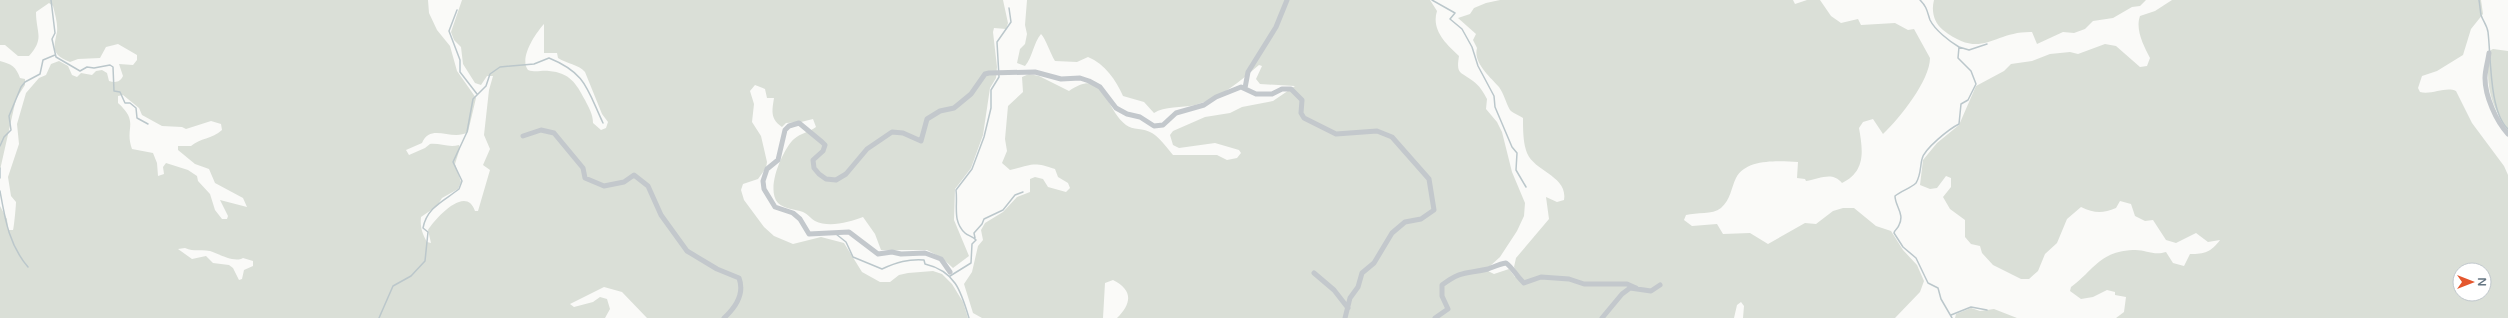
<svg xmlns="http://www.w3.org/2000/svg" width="2508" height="318" font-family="'Varela Round',sans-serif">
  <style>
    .green { fill: #dadfd7; fill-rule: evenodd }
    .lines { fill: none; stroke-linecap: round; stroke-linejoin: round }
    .stream { stroke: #bbc7cb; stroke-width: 1.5 }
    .street { stroke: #c3c8cc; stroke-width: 5 }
  </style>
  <rect width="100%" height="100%" fill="#fafaf8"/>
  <path class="green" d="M0,0H428L429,13L437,30L450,46L457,71L476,98L468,132C452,142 431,122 422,143L406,150L409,155L425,148L430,144C440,143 449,148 459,145L460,148L455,164L461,182L458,189L442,198L437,206L421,217C420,227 422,233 427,242L431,243L428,230C435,219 466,184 475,211H478L490,170L483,165L490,149L484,135L489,90L493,76H487L481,85L475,83L463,64L461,47L454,40L451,32L462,0H1003L1008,23L1006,29L994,28L993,32L997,67L996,78L990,88L983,135L971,168L955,189L954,220L969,256L953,268L942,258L927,250H881L875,234L863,217C850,222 829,228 815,221C811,219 808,214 803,212C795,209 784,209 778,203C765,189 783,149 794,139C801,133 809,132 816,127L813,119L801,122L786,123L782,127C770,119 772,111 774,98H767L765,89L755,85L750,91L754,104L752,122L761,136L767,162L766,168L758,179L743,184L741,190L744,200L764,227L774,236L793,244L821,237L844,243L862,272L880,282H890L899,275L908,273L933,271L942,274L952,284L963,302L968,318H647L622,292L604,287L570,304L574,307L593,302L600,297L607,299L610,309L605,318H0V206L7,219L8,230H13C14,228 16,206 16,202L11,196L8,177L19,144L17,124L26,93L39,78L46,75L51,64L59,61L68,66L72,75L77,77L81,73L92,75L96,71L102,70L107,73L109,81C116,83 120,82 123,76L119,64L133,65L137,60V55L118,44L106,47L100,58L78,59L70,62C52,54 53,50 57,32C58,24 55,14 53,6L49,3L36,12C36,33 45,38 29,56H18L5,45H0ZM544,24V53H557L558,58C567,64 578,64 585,72L602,114L608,122L606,128L601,130L593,123C593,114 589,108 585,100C576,83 570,73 549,71C541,70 536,73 528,70C519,58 535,34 544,24ZM123,95L139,108L142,115L162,126L182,127L186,129L211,121L221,124L222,130C212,139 200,138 191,146H178V150L195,164L209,169L215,183L243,198L247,207L220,200L228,216L227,219H222L215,210L210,194L198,181L197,176L188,170L166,163L163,167L164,174L158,176L157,163L153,153L132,149C124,127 140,123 118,103V96ZM185,248C194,252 202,249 210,251C219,254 234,263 243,258L253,261V266L244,270L242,279L239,280L233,268L229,265L213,263L206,256L192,259L178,249Z
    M1027,0H1430L1437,11C1431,30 1446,44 1459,56C1456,75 1460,71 1473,81C1479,85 1484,93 1487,99L1486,109L1497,122L1502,132L1512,172L1525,203L1524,216L1517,231L1500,257L1489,267L1488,271L1494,274L1509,269L1515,277L1518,275L1514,267L1516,258L1549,219L1546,197L1557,202L1564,200C1568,176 1535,172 1527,153C1523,143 1523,129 1523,118C1519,115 1512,113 1510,110C1506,103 1504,94 1499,87C1490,77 1473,63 1477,48L1473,40L1476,34L1458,18L1470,14L1474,8L1486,3L1500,0H1793L1795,4L1807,0H1820L1831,16L1841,23L1858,19L1861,25L1895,23L1908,30L1914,29L1930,58C1930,80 1900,118 1883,134L1873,119L1863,122L1859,128C1863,151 1866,171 1842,183C1832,171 1820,179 1806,181L1805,179L1797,178L1798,162C1780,161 1746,158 1736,178C1731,188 1731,199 1721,208C1712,215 1697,212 1686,215L1684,220L1692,226L1717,224L1723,234L1750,233L1768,244L1805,223L1816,224L1833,211L1843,208H1854L1876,226L1891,231L1903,250L1917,265L1924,281L1920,292L1895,318H1743L1744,306L1741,302L1737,305L1734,318H1117C1132,303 1133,290 1113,280L1105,283L1103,318H982L973,313L964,284L972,272L978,246L983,240L981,230L985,223L1003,212L1017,197L1030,192V179L1035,177L1043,179L1048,187L1066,192L1070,188L1068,183L1058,177L1055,169C1033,161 1031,165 1010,170L1002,163L1007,151L1005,139L1008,106L1023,92L1022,77L1029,74L1039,76L1069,91C1105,66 1104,108 1126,125C1132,130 1144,128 1152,133C1160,138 1167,148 1173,155H1217L1227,160L1237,158L1241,153L1239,150L1215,143L1179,148L1173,145L1170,135L1173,131L1205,117L1230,113L1242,107L1273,101L1295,86L1260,84L1256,79L1262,66L1259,65C1239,82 1221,98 1195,105C1182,108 1164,106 1154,113L1144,102L1123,96C1116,80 1105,64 1088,57L1077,62L1055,61C1050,53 1046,39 1041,34C1033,44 1033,56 1025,66L1017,63L1020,49L1025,44L1027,34L1025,25Z
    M1934,0H2146L2140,6L2132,7L2113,18L2093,21L2085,29L2074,33L2063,32L2037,44L2032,32C1992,31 1983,61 1943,30C1934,23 1931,11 1934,0Z
    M2172,0H2481L2483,14L2471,29L2463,55L2437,71L2422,76L2418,88L2420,92C2432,95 2446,86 2456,91L2472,123L2504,166L2508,175V318H2116L2124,312L2126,297L2115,295V292L2107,290L2093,297L2081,299L2070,291L2071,287C2095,269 2099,252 2133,250C2145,249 2153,256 2166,252L2173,263L2184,266L2190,254C2205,254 2211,252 2220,240L2208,242L2196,233L2176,243L2166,240L2153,220L2145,221L2135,216L2131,204L2120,201L2116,208C2102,214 2094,213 2081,207L2067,219L2057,243L2045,254L2038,271L2029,279H2021L1993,265L1982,253L1980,246L1971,244L1965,237V220L1950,209L1943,197L1951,187V178L1946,176L1937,188L1930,189L1920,185L1923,160L1937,143L1959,125L1976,86L2004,71L2011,64L2032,61L2050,54L2070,52L2078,54L2105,44L2116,46L2140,67L2147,66L2150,58C2144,46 2135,30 2140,16L2155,11ZM2460,270H2484V294H2460Z
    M2493,49L2508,51V131C2489,101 2486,86 2489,51Z
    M0,61C12,64 16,67 20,78L25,79V85L16,99L0,170Z
    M1971,308L1980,311L1994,309L2017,318H1955L1956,314Z"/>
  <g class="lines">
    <path class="stream" d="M51,0L55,33L52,39L56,57L80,71L87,67L94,68L110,65L113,67L114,91L120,92L125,103H130L136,108L137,118L148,124
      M1432,0L1455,13L1450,19L1462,29L1472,47L1478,66L1494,96L1495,107L1512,147L1517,153L1516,170L1526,187
      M1920,0C1927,7 1927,11 1930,20C1935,30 1949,41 1959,47L1958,58L1971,71L1976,84L1968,100L1961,104L1959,124C1949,129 1924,149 1922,159C1920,167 1921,175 1916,183C1911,188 1901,191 1895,196C1895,206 1905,214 1899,225C1898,229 1895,229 1894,233L1903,247L1916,258L1928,283L1938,288L1941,299L1952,318
      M2479,0C2480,5 2480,10 2481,15C2483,21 2487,25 2488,32C2491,55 2489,112 2508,129
      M457,10L449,31L460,60V72L477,94
      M1959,47L1969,50L1987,44
      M0,146L4,137L11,130L9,116L21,87L25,82L40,74L43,60L55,55
      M0,168V178
      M0,191C5,219 9,245 28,267
      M836,234L846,242L853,257L882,269C897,262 908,259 924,260L925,264C955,271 961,291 969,318
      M975,238L974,233L982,224L984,219L1003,210L1015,195L1023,192
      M950,276L971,263L972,244L976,240C973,236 968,236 965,233C952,221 958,205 956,190L972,169L984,137L991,108V90L999,77L997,42L1011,22L1009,8
      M1951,315L1971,307L1987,310
      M379,318L393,286L411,276L425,261L428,232L423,228C427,207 444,201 459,189L462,181L453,162L467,132L473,99L486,86L490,74L500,67L534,64L549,58C586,73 587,89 603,123"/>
    <path class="street" d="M2489,53C2488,61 2485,70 2485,78C2485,96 2496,121 2508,134
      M1245,88L1248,72L1276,27L1287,0
      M523,136L541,130L554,133L583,168L585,178L604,186L624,182L634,175L648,186L661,215L687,251L717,269L739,278C745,294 736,307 724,318
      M950,272L941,259L925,253L901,254L892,252L878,254L849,232L809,234L800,219L793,213L775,207L764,189L763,181L767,169L778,160L785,130L789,126L799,123L822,142L825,145L823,151L813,160L814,168L819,174L826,179L836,180L846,174L867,149L892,132L903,133L921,141L927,119L940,111L954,108L971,94L985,74L989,73L1035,72L1061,79L1080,78L1089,81L1100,87L1116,108L1127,114L1140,117L1154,126L1163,125L1176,113L1204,105L1216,97L1241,87L1256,94H1272L1282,89H1291L1302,100L1301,113L1304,118L1336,134L1377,131L1392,137L1429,179L1434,210L1421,219L1405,222L1392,233L1374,263L1362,273L1358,287L1350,298L1345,318
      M1314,273L1334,290L1348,308
      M1435,318L1448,309L1442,296V285C1462,270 1466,274 1488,269C1494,267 1499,264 1506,263C1513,268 1517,277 1524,283L1541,277L1569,279L1584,284H1627L1636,288
      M1602,318L1622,294L1630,288L1651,291L1660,285"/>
  </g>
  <g transform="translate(2472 282) rotate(90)"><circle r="19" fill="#ffffff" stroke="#c1c8cd"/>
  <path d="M0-3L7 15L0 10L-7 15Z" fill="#e4572e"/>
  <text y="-6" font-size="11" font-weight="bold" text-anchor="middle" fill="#657683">N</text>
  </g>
</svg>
